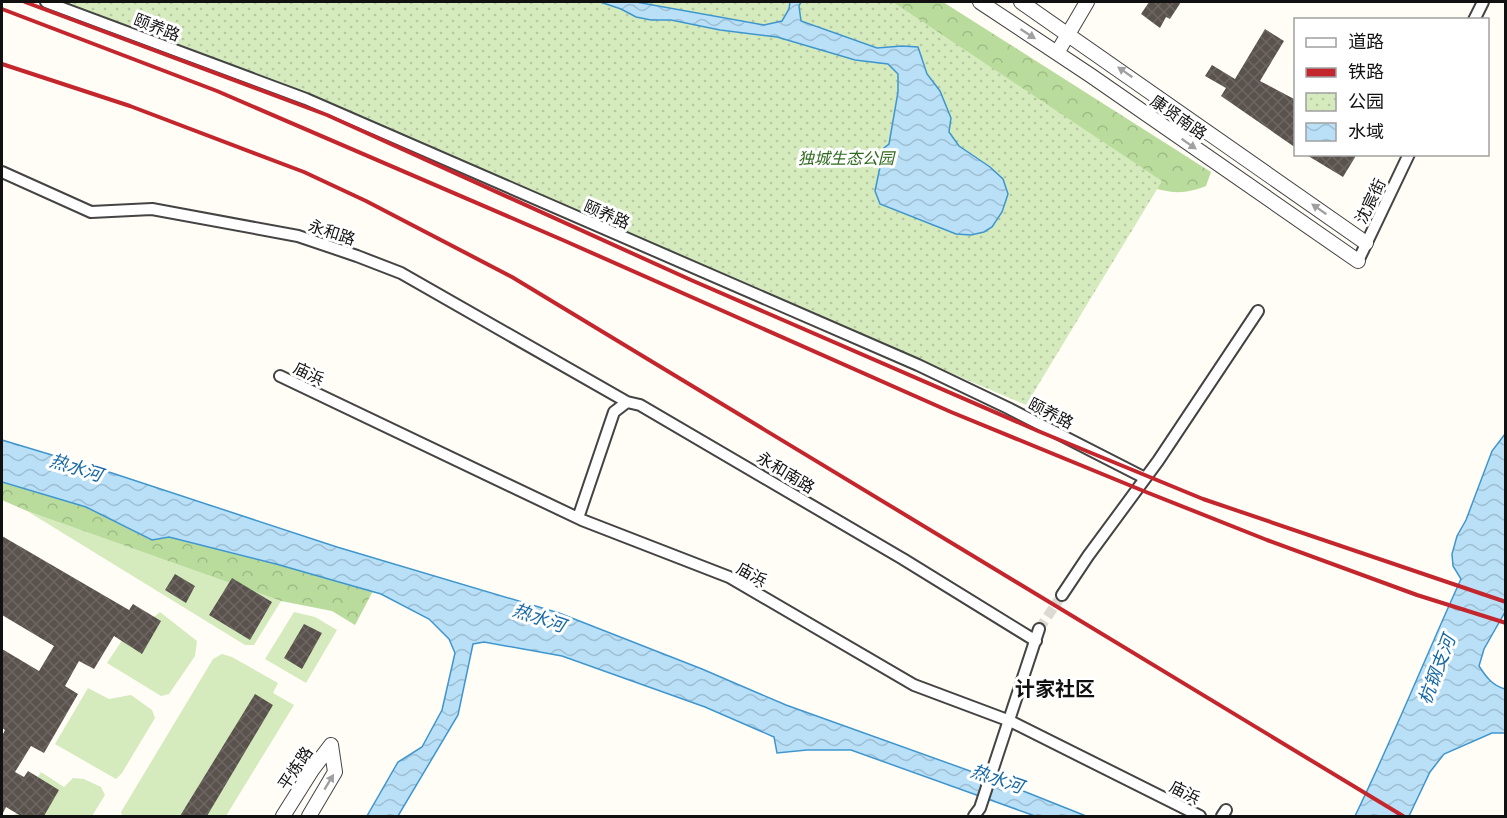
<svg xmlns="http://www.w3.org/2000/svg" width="1507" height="818" font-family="'Libre Baskerville','Noto Sans SC',serif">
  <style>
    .grass { fill: #d5ebbd }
    .forest { fill: url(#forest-crowns) }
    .park { fill: url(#park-dots) }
    .water { fill: url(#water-waves); stroke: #3f96cf; stroke-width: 1.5 }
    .building { fill: url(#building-cross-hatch) }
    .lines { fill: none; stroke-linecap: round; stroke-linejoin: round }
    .minor-tunnel { stroke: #dbdad3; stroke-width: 10; stroke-dasharray: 10 5; stroke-linecap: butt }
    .minor-casing { stroke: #444; stroke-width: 14 }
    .tertiary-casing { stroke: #444; stroke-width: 16 }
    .minor { stroke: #fff; stroke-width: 10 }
    .tertiary { stroke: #fff; stroke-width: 14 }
    .rail { stroke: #c4262e; stroke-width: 4 }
    .oneway { fill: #a0a0a0 }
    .labels { text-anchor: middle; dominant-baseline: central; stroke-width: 6; stroke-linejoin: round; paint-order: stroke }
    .street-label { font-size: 16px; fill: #111; stroke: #fff }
    .park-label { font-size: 16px; font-style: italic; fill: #2f6b1f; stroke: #fff }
    .water-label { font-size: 18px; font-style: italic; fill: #1768a6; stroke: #fff }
    .quarter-label { font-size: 20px; font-weight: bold; fill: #111; stroke: #fff }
  </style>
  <defs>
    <pattern id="forest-crowns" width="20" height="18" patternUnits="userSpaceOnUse" patternTransform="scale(1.5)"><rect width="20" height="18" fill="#b9dc9c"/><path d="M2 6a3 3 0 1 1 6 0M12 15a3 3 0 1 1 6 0" fill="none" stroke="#9ebc85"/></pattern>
    <pattern id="park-dots" width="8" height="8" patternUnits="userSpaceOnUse" patternTransform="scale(1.5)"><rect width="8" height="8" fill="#d5ebbd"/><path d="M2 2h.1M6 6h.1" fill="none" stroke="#b6c8a1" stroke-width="1.8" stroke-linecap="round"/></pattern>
    <pattern id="water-waves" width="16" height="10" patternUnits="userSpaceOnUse" patternTransform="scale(1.5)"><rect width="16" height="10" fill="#b9e0f7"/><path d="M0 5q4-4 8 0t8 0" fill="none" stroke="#9ebfd3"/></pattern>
    <pattern id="building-cross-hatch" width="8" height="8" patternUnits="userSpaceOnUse" patternTransform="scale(1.5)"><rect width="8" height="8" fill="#5a524d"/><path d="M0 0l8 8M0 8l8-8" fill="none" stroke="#6d6662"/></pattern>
  </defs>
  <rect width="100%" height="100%" fill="#fffdf5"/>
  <path class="grass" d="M27,511L281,601L254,645H245Z
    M160,612L197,641L195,656L169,694L161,696L107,663L138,616L149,621Z
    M294,612L315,617L337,630L306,683L265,659Z
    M222,654L232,657L278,683L273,693L294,705L226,816H122L121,812L213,659Z
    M88,688L109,699L131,695L152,710L155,718L122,773L116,779L55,744Z
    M41,772L64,787L73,778L84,779L101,787L105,795L92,816H14Z"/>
  <path class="forest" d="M872,2H943L1211,172L1206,186C1188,193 1176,194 1157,189Z
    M2,482L86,507L151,540L169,537L276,564L373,591L355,625L332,611L281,601L27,511L2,500Z"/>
  <path class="park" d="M52,2H893L1162,181L1026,405L515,188Z"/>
  <path class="water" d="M600,2H636L764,25L782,21L789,9L790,2H801L799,6L801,21L877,48L902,46L918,47L927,74L940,91L951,118L949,132L959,146L990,167L1003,179L1008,194L1002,212L992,227L984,232L971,235L956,234L880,204L875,191L884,148L889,144L898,92V74L888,64L855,60L777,37L720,30L671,20H651L636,17L621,9Z
    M1505,434V612L1484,649L1479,666C1486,677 1493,686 1505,689V733H1492L1444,754L1430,772L1409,816H1355C1393,738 1425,658 1461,579L1453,566L1452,554L1457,536L1466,520L1492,451Z
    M2,440L112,473L337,547L559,613L702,669L786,705L998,781L1086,816H1035L851,750H807L777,753L774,737L705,707L562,656L484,642L473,644L458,715L398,816H367L398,762L422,747L442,710L455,653L449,639L429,619L381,594L276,564L169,537L152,540L86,507L2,482Z"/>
  <path class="building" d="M1149,2H1181L1170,19L1166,17L1160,28L1141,14Z
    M1265,29L1284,41L1260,81L1296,100V148L1221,96L1226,88L1205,76L1212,65L1235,79Z
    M1305,154H1357L1343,177Z
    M2,536L129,610L133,604L161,621L142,654L114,636L94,669L79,661L65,686L78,694L44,753L31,746L15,772L24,777L28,771L59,790L44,816H21L6,807L2,815V736L5,730L2,728V649L39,671L54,646L2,615Z
    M175,574L195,586L186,603L165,590Z
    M232,578L272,602L250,640L209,615Z
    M304,624L322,633L302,669L284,658Z
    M255,694L273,705L207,816H180Z"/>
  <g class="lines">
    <path class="minor-tunnel" d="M1039,629L1062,595"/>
    <defs>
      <path id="minor" d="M46,2L306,99L918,365L1008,408L1145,478
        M1474,20L1483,2
        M2,172L91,212L152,209L298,236L357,256L401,273L627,402
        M1358,261L1409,154
        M280,376L582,520L729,577L914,685L1010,721L1200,816
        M578,518L614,412L627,402L640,405L903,559L1036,641
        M1062,595L1088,556L1158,461L1258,311
        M974,816L980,808L1039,629
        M1222,816L1226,810"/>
      <path id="tertiary" d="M980,2L1090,75L1358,261
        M1021,2L1366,243
        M1057,53L1087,2
        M283,816L312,770L331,745
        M309,816L335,772L331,745"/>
    </defs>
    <use href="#minor" class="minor-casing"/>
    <use href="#tertiary" class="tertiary-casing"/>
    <use href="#minor" class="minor"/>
    <use href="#tertiary" class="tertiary"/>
    <path class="rail" d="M25,2L327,115L691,280L1038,431L1203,499L1506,602
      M2,9L217,91L565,241L951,412L1146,492L1267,540L1417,595L1506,623
      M2,64L130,106L304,172L366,201L512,277L1403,816"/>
  </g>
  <defs><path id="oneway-solid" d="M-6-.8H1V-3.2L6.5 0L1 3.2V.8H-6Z" transform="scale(1.5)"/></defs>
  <g class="oneway">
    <use href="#oneway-solid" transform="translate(1028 34) rotate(33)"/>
    <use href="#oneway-solid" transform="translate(1125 72) rotate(-145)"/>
    <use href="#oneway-solid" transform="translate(1189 144) rotate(35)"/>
    <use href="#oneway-solid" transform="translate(1319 209) rotate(-145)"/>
    <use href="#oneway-solid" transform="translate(329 782) rotate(-59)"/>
  </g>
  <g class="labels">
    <g class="street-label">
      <text transform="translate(157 27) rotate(21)">颐养路</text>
      <text transform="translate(1179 117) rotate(35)">康贤南路</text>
      <text transform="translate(1370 201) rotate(-64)">沈宸街</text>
      <text transform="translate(607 214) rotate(23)">颐养路</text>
      <text transform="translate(332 232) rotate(18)">永和路</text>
      <text transform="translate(309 373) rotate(26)">庙浜</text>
      <text transform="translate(1051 413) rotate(27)">颐养路</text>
      <text transform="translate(786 472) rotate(31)">永和南路</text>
      <text transform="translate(752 574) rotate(29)">庙浜</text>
      <text transform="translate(295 768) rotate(-56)">平炼路</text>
      <text transform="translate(1185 792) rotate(27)">庙浜</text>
    </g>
    <g class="park-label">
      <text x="846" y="158">独城生态公园</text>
    </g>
    <g class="water-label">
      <text transform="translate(76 468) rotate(17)">热水河</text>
      <text transform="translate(539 618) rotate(19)">热水河</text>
      <text transform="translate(1437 670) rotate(-69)">杭钢支河</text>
      <text transform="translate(997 779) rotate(19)">热水河</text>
    </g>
    <g class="quarter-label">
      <text x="1055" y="689">计家社区</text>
    </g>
  </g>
  <rect width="1507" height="818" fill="none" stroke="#111111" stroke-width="6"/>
  <rect x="1294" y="18" width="195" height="138" fill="#ffffff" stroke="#a0a0a0" stroke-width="1.5"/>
  <rect x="1306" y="38" width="30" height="9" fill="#ffffff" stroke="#a0a0a0" stroke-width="1.5"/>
  <text x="1348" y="48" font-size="18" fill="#111111">道路</text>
  <rect x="1306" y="68" width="30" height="9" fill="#c4262e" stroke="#a0a0a0" stroke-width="1.5"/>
  <text x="1348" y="78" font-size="18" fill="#111111">铁路</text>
  <rect x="1306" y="93" width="30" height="18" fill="url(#park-dots)" stroke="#a0a0a0" stroke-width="1.5"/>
  <text x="1348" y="108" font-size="18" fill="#111111">公园</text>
  <rect x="1306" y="123" width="30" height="18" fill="url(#water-waves)" stroke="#a0a0a0" stroke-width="1.5"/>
  <text x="1348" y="138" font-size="18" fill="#111111">水域</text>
</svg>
